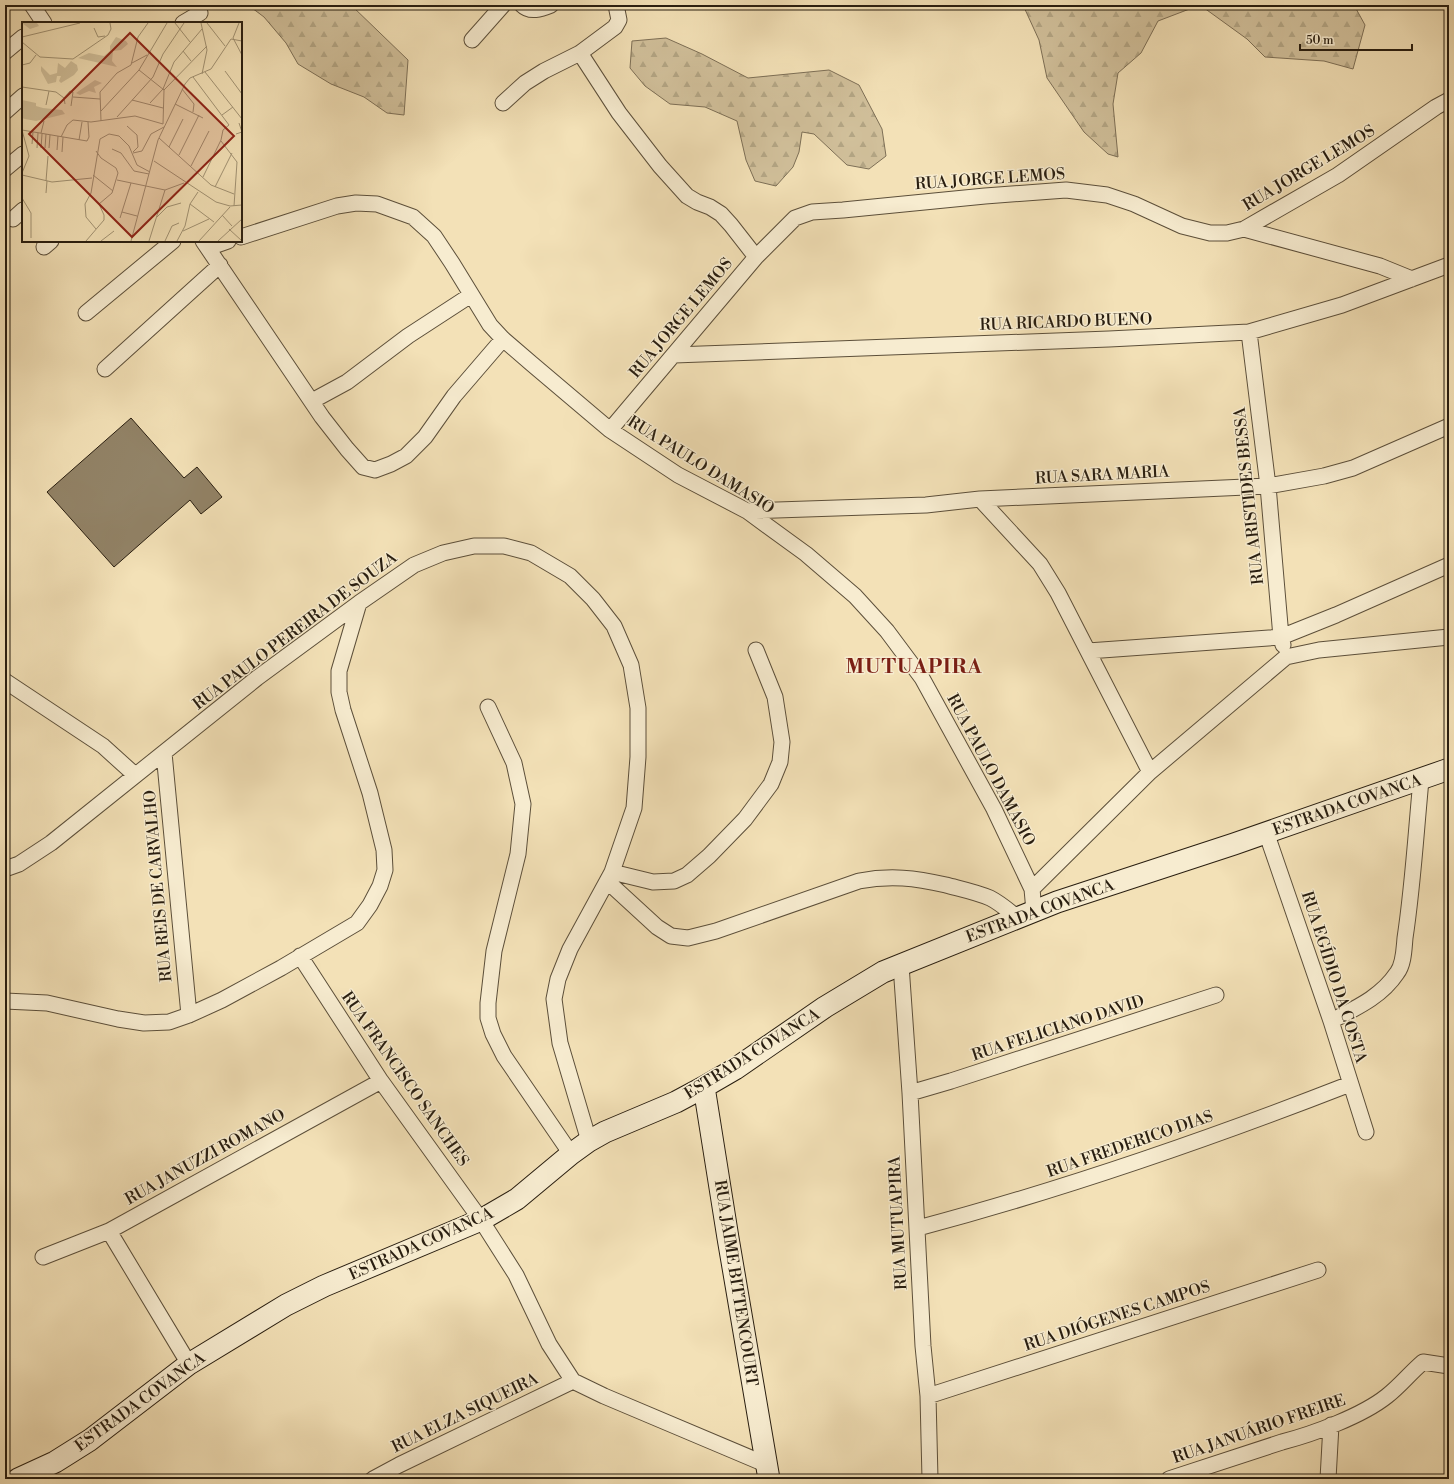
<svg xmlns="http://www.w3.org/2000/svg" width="1454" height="1484" font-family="'Libre Bodoni',serif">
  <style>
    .forest { fill: url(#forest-firs); stroke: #7d6f56 }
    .building { fill: #928367; stroke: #291e10 }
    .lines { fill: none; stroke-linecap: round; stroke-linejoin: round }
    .street-casing { stroke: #5c4f3a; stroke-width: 17 }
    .secondary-casing { stroke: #291e10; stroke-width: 23 }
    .street { stroke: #f7ecd0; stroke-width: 15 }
    .secondary { stroke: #f7ecd0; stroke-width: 21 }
    .labels { text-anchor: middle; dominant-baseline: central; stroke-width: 3; stroke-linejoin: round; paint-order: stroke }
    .street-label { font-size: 16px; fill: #291e10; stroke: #f7ecd0 }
    .district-label { font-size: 20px; font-weight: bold; letter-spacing: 1px; fill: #7a1f14; stroke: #f7ecd0 }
    .inset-road { fill: none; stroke: #a29374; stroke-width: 1 }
    .view { fill: #8f2418; fill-opacity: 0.15; stroke: #8f2418; stroke-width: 2 }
    .inset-edge { fill: none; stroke: #291e10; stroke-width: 2 }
  </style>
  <defs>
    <pattern id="forest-firs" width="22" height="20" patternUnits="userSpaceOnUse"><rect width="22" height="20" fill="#d1c09b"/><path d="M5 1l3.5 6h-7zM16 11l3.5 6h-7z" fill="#b3a584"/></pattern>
  </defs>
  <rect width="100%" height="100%" fill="#f3e1b7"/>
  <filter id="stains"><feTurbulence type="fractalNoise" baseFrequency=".005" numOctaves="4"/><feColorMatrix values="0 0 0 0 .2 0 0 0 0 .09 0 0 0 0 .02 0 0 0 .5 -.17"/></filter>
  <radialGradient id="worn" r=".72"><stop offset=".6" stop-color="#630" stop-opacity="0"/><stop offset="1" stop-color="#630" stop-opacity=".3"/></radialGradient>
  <path class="forest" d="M248,5H351L408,60L404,115L387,113L364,97L331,84L298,64L286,43L264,17Z
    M1023,5H1354L1365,25L1353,69L1324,61L1265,57L1247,39L1200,5L1158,21L1141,53L1118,73L1113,104L1118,157L1108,154L1084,132L1047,78L1039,40Z
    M666,38L702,54L748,78L829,70L859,85L882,129L886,156L869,169L847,165L814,134L802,132L799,152L793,167L776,186L755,181L746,160L737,121L705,107L670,104L645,86L630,68L632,41Z"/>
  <path class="building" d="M131,418L184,478L197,467L222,497L201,514L190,500L114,567L47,492Z"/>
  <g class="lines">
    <defs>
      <path id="street" d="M32,5L44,23
        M522,5C530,13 541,9 551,5
        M183,23L200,13
        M472,40L503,5
        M5,52L23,37
        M580,53L619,113L660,166L687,196L697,202L710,207L721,214L731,225L756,257
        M503,103L525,83L544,71L580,53L615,27L619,20L616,5
        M5,112L23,96
        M5,169L23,154
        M13,219L23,210
        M1244,229L1380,266L1412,279
        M241,237L337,206L356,203L377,204L413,217L434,236L452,263L490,325L503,339L532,364L610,430L678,475L747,511L806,554L855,596L887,631L922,678L994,809L1032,889
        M203,241L322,417L347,449L363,467L375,470L391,464L406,456L425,437L454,396L503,339
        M44,247L51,241
        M208,248L228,241
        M86,313L173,241
        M1249,332L1268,486L1281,637L1283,645
        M674,355L1109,339L1249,332L1342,305L1449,265
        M105,369L220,265
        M312,401L347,382L408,336L471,295
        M610,430L756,257L795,218L812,212L843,210L985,196L1066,190L1107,195L1134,204L1182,226L1210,233H1227L1244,229L1338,175L1436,107L1449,100
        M980,499L1040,564L1058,593L1150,772
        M747,511L926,505L980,499L1268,486L1324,476L1353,468L1449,426
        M1088,651L1281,637L1336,615L1449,565
        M5,681L103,746L135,775
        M488,707L514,763L523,804L518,854L494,951L488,1003V1018L493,1034L504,1056L571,1154
        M164,753L189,1015
        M1266,832L1331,1021L1366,1132
        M5,869L19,864L51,843L257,678L359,603L414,565L443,553L474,546H504L531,553L570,576L593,599L614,626L631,665L638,708V757L634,808L612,872L570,949L558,979L554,999L560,1043L589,1141
        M612,872L653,882L674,881L687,875L709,856L745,819L771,784L780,762L782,742L775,697L756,650
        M608,882L657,927L671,936L688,938L716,931L859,881C891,875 915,878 946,885C961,889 976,892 990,898C1000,903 1009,911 1018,918
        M1034,911L1032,889L1150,772L1286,657L1319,650L1449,637
        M300,956L381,1081L481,1220L516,1275L549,1344L573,1381L604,1396L765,1464
        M901,965L910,1093L923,1346L928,1396L930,1479
        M5,1001L47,1003L118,1019L144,1023L169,1022L189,1015L222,1000L281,968L357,923L370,905L380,886L385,870L384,850L370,793L343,710L339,692V671L359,603
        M1331,1021C1356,1008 1381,997 1397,973C1404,964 1404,948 1405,938C1413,885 1416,832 1421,780
        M910,1093L951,1081L1216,995
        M918,1228C1065,1189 1209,1139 1350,1084
        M109,1231L189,1364
        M43,1257L109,1231L381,1081
        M928,1396L1318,1270
        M373,1479L399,1465L573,1381
        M1169,1479L1282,1442C1313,1434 1362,1416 1387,1396C1400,1386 1410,1373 1423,1362L1449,1366
        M1328,1479L1331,1425"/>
      <path id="secondary" d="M704,1087L728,1238L769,1479
        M18,1479L55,1462L90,1440L189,1364L286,1305L324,1286L481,1220L517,1199L571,1154L589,1141L605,1132L676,1102L704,1087L735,1069L825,1007L883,972L1057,902L1234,844L1449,769"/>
    </defs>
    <use href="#street" class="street-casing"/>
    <use href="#secondary" class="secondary-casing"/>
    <use href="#street" class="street"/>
    <use href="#secondary" class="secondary"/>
  </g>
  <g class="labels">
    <g class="street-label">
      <text transform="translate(1309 168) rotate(-31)">RUA JORGE LEMOS</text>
      <text transform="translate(990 179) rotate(-4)">RUA JORGE LEMOS</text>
      <text transform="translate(681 318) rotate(-50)">RUA JORGE LEMOS</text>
      <text transform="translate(1066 322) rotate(-2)">RUA RICARDO BUENO</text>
      <text transform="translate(701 465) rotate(32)">RUA PAULO DAMASIO</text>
      <text transform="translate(1102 475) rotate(-3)">RUA SARA MARIA</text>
      <text transform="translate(1249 496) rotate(-96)">RUA ARISTIDES BESSA</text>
      <text transform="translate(295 631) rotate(-37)">RUA PAULO PEREIRA DE SOUZA</text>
      <text transform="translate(991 770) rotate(62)">RUA PAULO DAMASIO</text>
      <text transform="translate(1347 805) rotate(-19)">ESTRADA COVANCA</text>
      <text transform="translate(158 886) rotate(-95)">RUA REIS DE CARVALHO</text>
      <text transform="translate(1040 911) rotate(-20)">ESTRADA COVANCA</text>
      <text transform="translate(1334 977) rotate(72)">RUA EGÍDIO DA COSTA</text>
      <text transform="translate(1058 1028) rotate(-18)">RUA FELICIANO DAVID</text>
      <text transform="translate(752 1054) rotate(-32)">ESTRADA COVANCA</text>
      <text transform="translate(405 1079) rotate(55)">RUA FRANCISCO SANCHES</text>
      <text transform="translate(1130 1144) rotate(-19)">RUA FREDERICO DIAS</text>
      <text transform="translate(205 1157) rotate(-29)">RUA JANUZZI ROMANO</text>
      <text transform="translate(898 1223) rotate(-93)">RUA MUTUAPIRA</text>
      <text transform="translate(421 1244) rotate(-24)">ESTRADA COVANCA</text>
      <text transform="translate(736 1283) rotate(81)">RUA JAIME BITTENCOURT</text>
      <text transform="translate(1117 1316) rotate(-18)">RUA DIÓGENES CAMPOS</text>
      <text transform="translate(140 1402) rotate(-36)">ESTRADA COVANCA</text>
      <text transform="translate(465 1413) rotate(-26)">RUA ELZA SIQUEIRA</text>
      <text transform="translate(1259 1429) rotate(-19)">RUA JANUÁRIO FREIRE</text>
    </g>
    <g class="district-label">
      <text x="914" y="667">MUTUAPIRA</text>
    </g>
  </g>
  <g transform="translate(22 22)">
    <rect width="220" height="220" fill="#f3e1b7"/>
    <path d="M0,1H15L17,4L8,7ZM94,15L104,19L106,22L99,28L91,29L90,39L95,45L56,36L67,31L82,34L88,29V24ZM49,39L55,43L56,48L52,53L39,61L37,59L39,54H35L34,60L26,62L19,49V44L28,53L35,51L36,41L43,46ZM73,58L80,61L72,65L74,71L67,69L58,73L54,71ZM0,78L14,81V84L21,86L40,88L43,92L14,99L3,97L0,96Z" fill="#d1c09b"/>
    <path class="inset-road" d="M153,1L168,20M179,1L185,28L180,52M185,1L203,24M217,1L211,16L220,33M72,6L76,15L83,14M0,15L58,1M0,20L18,35L51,37L86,13L89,7L88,1M161,29L169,39M110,41L125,33M0,43L8,41L14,33M117,48L142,68M203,49L220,72M183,50L220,97M171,55L207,103L201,108L199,118L181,155M0,65L34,70L42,76L43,82M160,67L172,82L171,90M51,75L78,77M42,76L48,69L51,70L49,84M110,78L141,86M128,81L141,67L152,40L180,7M153,82L181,96M24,83L27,69M79,89L117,48L145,1M200,93L211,85M95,95L131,55L141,32L162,1M79,99L78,70L95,51L109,43L116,15L126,1M141,102L142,68L185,24M105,104L115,113L116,125L111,130M0,108L65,119L67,115L66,100M19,111L22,99M214,112L220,110L217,101M39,115L45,103L51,98L69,100L113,94L141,102M137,116L189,163L212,172M57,118L60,100M199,119L215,140L212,184M10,122L11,110M147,125L161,97M15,126L16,111M19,126L20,112M23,126L24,112M27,126L28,113M90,127L99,131L112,149L127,152M35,128L36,114M40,130L41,115M111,131L120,129L129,112L142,105M157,133L177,93M132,139L194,180L208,184L220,183M169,144L187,109M0,151L7,134L0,108M0,153L30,160L70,156M71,153L91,169M95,158L143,168L162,161M24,159L26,134M193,165L210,131M24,171L25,159M0,176L9,191V216M168,182L192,200M100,190L115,194M200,193L210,204M135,195L145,185L159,181M98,196L109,161M74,207L64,195L63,182L69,171L78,117L87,112L97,114L107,124L115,143L128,150M207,207L220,219M161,209L187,197M64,219L82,198V193L77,182L90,171L96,151L94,146L79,136L74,129M79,219L92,209M109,219L136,118L163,62L168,56L189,47L209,17L220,19M127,219L143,168M143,219L150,204L157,201M155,219L163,204L168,182L176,170M177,219L208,185M196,219L220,197"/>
    <path class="view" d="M108,11L212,114L110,215L7,112Z"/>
    <rect width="220" height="220" class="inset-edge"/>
  </g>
  <rect width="1454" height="1484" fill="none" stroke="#f3e1b7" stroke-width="20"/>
  <rect x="6" y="6" width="1442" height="1472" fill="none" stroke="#291e10" stroke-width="2"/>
  <rect x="10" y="10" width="1434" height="1464" fill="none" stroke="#291e10"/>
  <path d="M1300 44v6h112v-6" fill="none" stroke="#291e10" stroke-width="2"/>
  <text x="1306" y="44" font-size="12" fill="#291e10" stroke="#f7ecd0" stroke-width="3" paint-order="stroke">50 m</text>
  <rect width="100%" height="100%" filter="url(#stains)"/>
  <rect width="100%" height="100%" fill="url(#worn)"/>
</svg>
